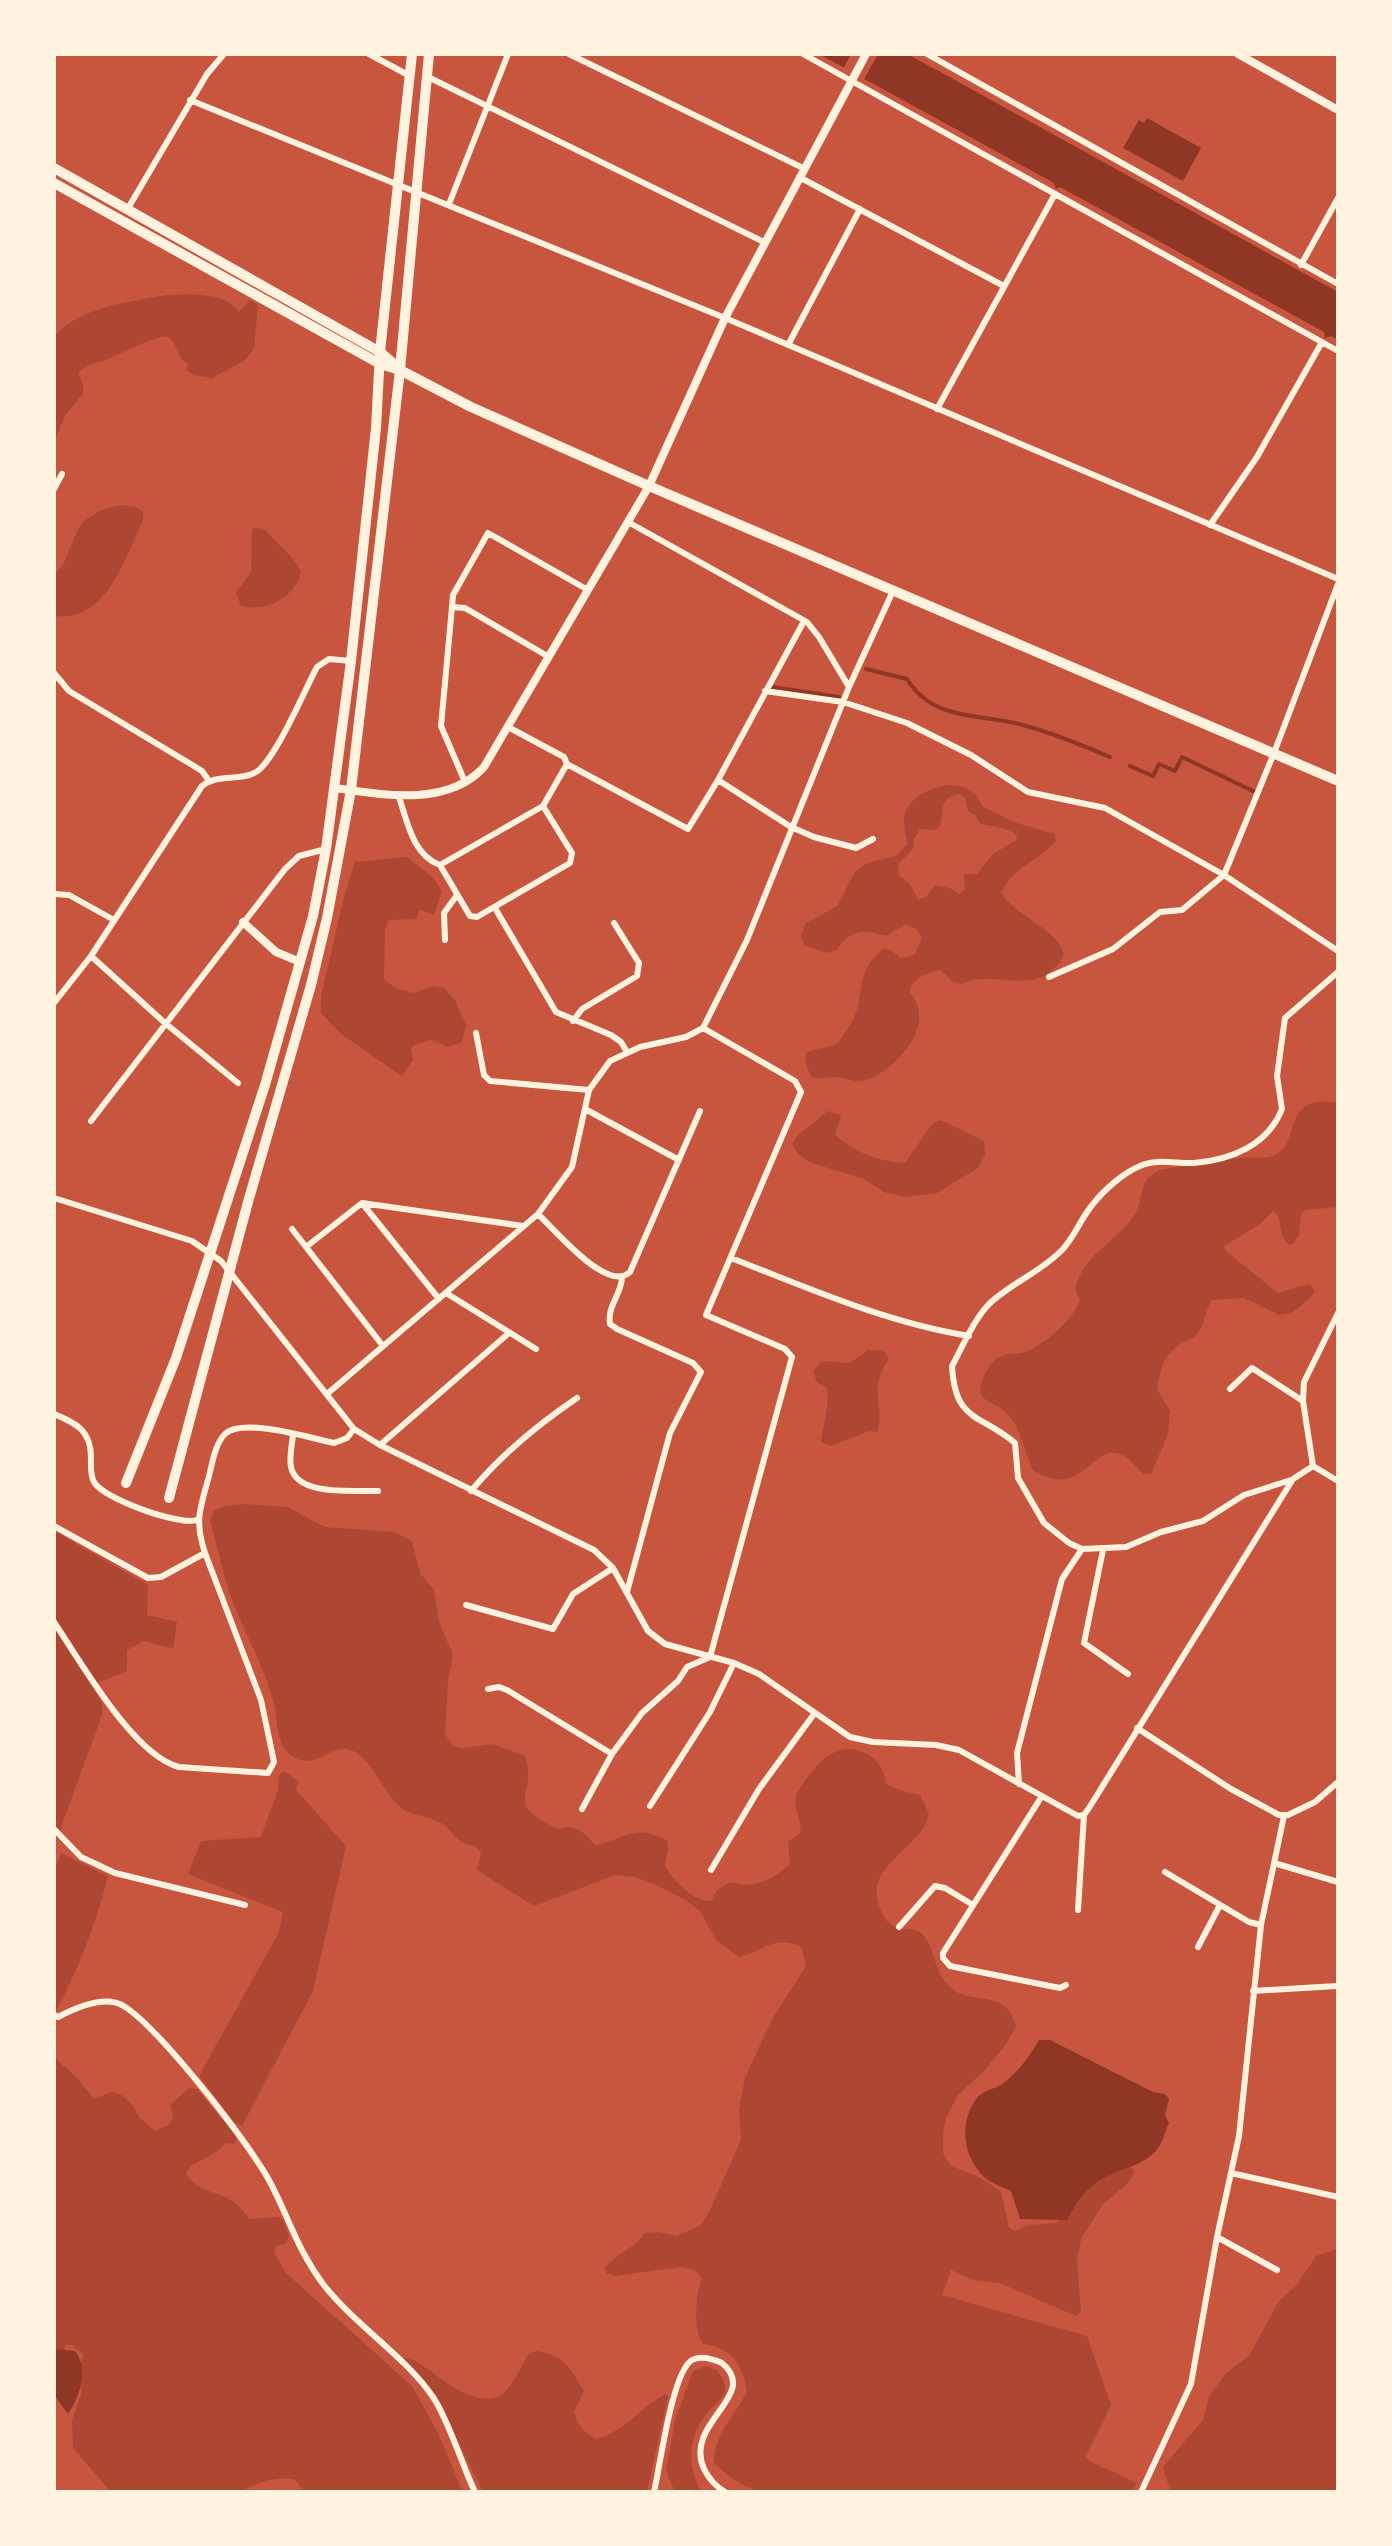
<svg xmlns="http://www.w3.org/2000/svg" width="1392" height="2546" font-family="Figtree,sans-serif">
  <style>
    .green { fill: #ae4732; fill-rule: evenodd }
    .water { fill: #8f3625 }
    .pier { fill: #c8553d }
    .lines { fill: none; stroke-linecap: round; stroke-linejoin: round }
    .stream { stroke: #8f3625; stroke-width: 4 }
    .minor { stroke: #fff3e0; stroke-width: 6 }
    .tertiary { stroke: #fff3e0; stroke-width: 8 }
    .primary { stroke: #fff3e0; stroke-width: 10 }
    .trunk { stroke: #fff3e0; stroke-width: 10 }
  </style>
  <rect width="100%" height="100%" fill="#c8553d"/>
  <path class="green" d="M165,295C188,295 223,290 239,312L250,300L258,305L254,349L244,361L212,378L197,376L186,370L188,364C175,358 179,342 166,336C146,340 130,350 112,357C100,363 88,362 78,373L83,384V394L66,414L54,442V336C82,306 127,303 165,295Z
    M121,505L136,507L143,512V521C124,558 107,623 54,616V575L63,565L78,529L85,520L101,510Z
    M255,527L266,530C277,546 293,554 301,572C295,598 266,612 241,606L236,592L251,573L252,530Z
    M950,785L964,787L976,794L982,806L1013,822L1055,834L1056,841C1035,865 1016,863 1001,893C1012,913 1060,932 1063,952C1065,960 1056,966 1051,971C1029,992 984,970 962,984L953,982L941,970C926,973 916,977 909,990C913,997 919,1005 919,1014C922,1040 886,1078 860,1081C852,1082 844,1077 836,1077C826,1077 820,1080 811,1077C798,1046 809,1052 831,1046C840,1044 843,1035 848,1028C869,999 850,977 883,949L891,950L901,958L915,955L922,937L916,929L906,924L886,936C866,930 849,928 837,950L827,953L804,945L801,936L805,924L837,906L855,872L867,863L896,856L907,844C907,837 904,831 904,824C903,799 929,787 950,785ZM959,794L965,798L968,811L976,816L980,824C991,826 1008,827 1017,836L1016,840L993,854L977,874H964L965,889L959,894L950,888L935,885L926,897L918,900L910,884L899,875L898,864L913,849L914,839L920,829L934,830L940,826C945,810 938,798 959,794Z
    M407,857L432,877L442,891L434,915L420,910L416,919L389,920L385,930L384,980L398,989L414,993L433,986L444,988L455,1000L466,1025L462,1042L448,1047L432,1040L414,1045L411,1049L413,1060L402,1076L341,1034L321,1013V996L344,897L355,862Z
    M1338,1102V1207L1306,1210L1301,1214L1299,1235L1293,1244H1288L1283,1238L1278,1216L1273,1211L1260,1224L1224,1246L1226,1251L1278,1293L1309,1284L1315,1290L1311,1297L1292,1313L1279,1315L1244,1298L1212,1300C1204,1312 1206,1324 1196,1335C1192,1339 1185,1341 1179,1345C1163,1356 1160,1371 1157,1389L1170,1411L1168,1434L1151,1474H1144C1136,1468 1130,1457 1120,1454C1090,1444 1084,1501 1033,1470C1024,1451 1022,1431 1008,1414C1002,1406 988,1404 983,1397C978,1391 981,1384 983,1379C997,1343 1013,1360 1032,1349C1051,1338 1071,1321 1080,1301L1075,1288C1085,1253 1114,1244 1133,1217C1147,1198 1134,1184 1159,1170C1185,1166 1212,1160 1238,1158C1250,1156 1264,1160 1275,1155C1298,1144 1286,1110 1313,1103C1321,1101 1330,1102 1338,1102Z
    M827,1111L841,1115L835,1135C857,1153 877,1161 905,1163L933,1123L941,1120L984,1141L985,1155L978,1168L937,1193L904,1197L884,1192L862,1178L811,1163L798,1154L792,1144C800,1129 816,1124 827,1111Z
    M868,1350L884,1351L889,1359C866,1391 886,1404 877,1432L869,1431L832,1446L821,1442C823,1425 830,1405 827,1388L817,1382L813,1371L822,1361L850,1363Z
    M245,1504L287,1507L325,1527L393,1532L412,1541L420,1573L434,1590L439,1622L453,1655L448,1681L445,1734L453,1746L463,1748L493,1744L525,1756C539,1795 500,1802 558,1829C575,1822 584,1833 595,1845C625,1840 634,1822 667,1841L668,1849L665,1866C673,1880 693,1902 711,1901L717,1890L730,1882C755,1889 771,1881 790,1864L788,1842L800,1833C803,1819 790,1805 798,1791C804,1782 817,1763 826,1757C851,1739 884,1754 886,1784L905,1792L920,1795L929,1813C927,1819 926,1825 922,1830C911,1846 880,1866 877,1887C875,1900 883,1924 897,1928C907,1931 916,1926 924,1936C935,1950 935,1972 948,1985C971,2009 1005,1985 1016,2026L1006,2044L985,2070L958,2095L946,2118L943,2133V2153L951,2166L977,2176L1001,2191L1009,2228L1015,2231L1028,2225L1057,2223L1064,2216L1081,2190L1103,2175L1131,2165L1134,2173L1127,2184L1103,2204L1081,2239L1077,2261L1081,2312L1076,2316L1000,2283L973,2280L951,2270L942,2295L1087,2336L1111,2405L1086,2456L1089,2461L1137,2483L1131,2492H794C786,2489 778,2492 769,2492C746,2491 730,2478 714,2463C714,2434 734,2417 747,2392C743,2365 731,2347 703,2344C693,2330 695,2294 702,2279C698,2270 690,2268 681,2267L615,2276L606,2273L605,2268C617,2253 634,2249 645,2233L659,2232L676,2236L700,2226L709,2212L741,2140L739,2110L745,2078L771,2021L806,1966L802,1948C778,1933 763,1951 739,1957L716,1940L700,1911L687,1901L661,1887L635,1877L615,1875L534,1906L477,1870L481,1853L475,1846C453,1843 457,1833 441,1823C427,1815 407,1816 397,1804C384,1790 377,1773 364,1759C335,1730 320,1775 292,1756C275,1744 278,1718 273,1700C263,1664 244,1632 231,1597C223,1573 217,1546 210,1520L214,1511L225,1506Z
    M54,1531L148,1585L147,1615L177,1622L173,1649L144,1641L127,1650V1671L92,1685L102,1703V1715L60,1830L54,1840Z
    M284,1771L299,1782L296,1790L346,1846L313,1991L242,2126L234,2122L199,2076L279,1932L283,1912L188,1874L201,1841L261,1837L278,1790L279,1775Z
    M61,1853L108,1876C96,1924 79,1968 56,2011L54,2010V1871Z
    M54,2057L78,2079L94,2099L112,2092L120,2094L133,2105L139,2117L155,2131L168,2125L173,2118L170,2105L189,2088L197,2089L237,2137L234,2144L225,2143C216,2157 197,2158 186,2172C193,2191 216,2191 231,2200C238,2204 244,2213 250,2219L278,2217L284,2222L289,2237L286,2243L276,2246L274,2252L286,2273L412,2386L438,2433L463,2492H305L294,2479C274,2477 257,2483 240,2492H111L73,2448L72,2420L82,2392L78,2371L84,2355L72,2345H66L61,2358L54,2357Z
    M1338,2249V2492H1167L1170,2490L1163,2467L1203,2420L1209,2396L1226,2373L1249,2356L1279,2301L1296,2286L1316,2256Z
    M538,2351C568,2358 569,2367 584,2391L574,2412C578,2426 584,2432 596,2439C623,2433 641,2407 665,2394L668,2396L647,2492H483L436,2397L404,2362V2358C415,2358 423,2366 432,2372C449,2385 485,2412 506,2391C515,2381 522,2365 529,2353Z
    M707,2366L717,2370C722,2377 728,2385 724,2394C721,2401 712,2407 707,2413C687,2438 687,2465 701,2492H675L666,2471L675,2420L693,2371Z"/>
  <path class="water" d="M819,54H907L944,74L1338,292V340L1331,336L1325,338L1324,332L1060,187L1056,189L1054,183Z
    M1147,118L1201,148L1183,181L1123,148L1139,120L1144,123Z
    M1039,2040H1050L1153,2092L1165,2094L1169,2099L1165,2115L1169,2123C1165,2132 1162,2145 1155,2152C1142,2165 1126,2167 1110,2175C1089,2184 1077,2200 1067,2220L1020,2219L1011,2191C1002,2187 991,2183 984,2177C962,2156 959,2122 977,2098C983,2090 996,2089 1004,2083C1019,2071 1030,2056 1039,2040Z
    M54,2349L75,2351C89,2368 80,2397 68,2414L54,2395Z"/>
  <path class="pier" d="M851,54H878L862,83L842,71Z"/>
  <g class="lines">
    <path class="stream" d="M866,669L907,679C933,722 981,713 1023,725C1052,733 1082,745 1110,757
      M772,687L839,697
      M1130,766L1153,776L1159,764L1175,771L1182,757L1253,791"/>
    <path class="minor" d="M369,54L410,76
      M569,54L803,168
      M803,54L1338,351
      M927,54L1338,284
      M426,76L764,242
      M190,100L725,318L1338,579
      M799,177L1002,285
      M449,204L508,54
      M127,210L207,74L224,54
      M1301,265L1338,198
      M788,345L860,209
      M937,409L1055,194
      M54,489L62,474
      M628,522L807,622L819,637L849,687
      M1210,525L1257,457L1322,342
      M452,607L453,595L488,533L588,590
      M54,673L69,691L189,763L202,771L209,781
      M765,691L843,702L907,723L971,755L1028,792L1105,808L1224,875L1338,951
      M508,727L564,757L567,764L688,829L718,780L804,621
      M718,780L791,827L814,837L856,848L873,839
      M465,782L441,726L452,607L465,608L549,657
      M398,794C407,820 412,855 440,865L543,806L567,764
      M440,865L470,916L477,917L570,863L572,853L543,806
      M54,894L69,895L114,920
      M495,908L556,1012L611,1035L621,1042L627,1052
      M445,940L444,913L457,895
      M91,956L165,1023L238,1083
      M1049,977L1113,949L1160,912L1182,910L1224,875L1274,753L1338,584
      M54,1003L91,956L202,786C218,773 239,782 256,772C275,761 305,689 317,667L329,659L351,661
      M573,1021L582,1009L637,976L639,963L614,923
      M476,1033L484,1075L490,1081L589,1090
      M585,1109L679,1160
      M91,1121L285,869L299,856L326,849
      M54,1198L192,1241L221,1261L354,1429L380,1445L594,1550L613,1568L648,1631L665,1644L734,1663L759,1674L850,1737L873,1742L936,1745L959,1750L1078,1816L1084,1815L1089,1808L1293,1479L1313,1466L1303,1401L1304,1382L1338,1313
      M362,1203L439,1299
      M538,1214C555,1230 608,1294 630,1272L700,1111
      M292,1229L306,1247
      M731,1258C808,1288 887,1323 969,1336
      M622,1278C621,1295 607,1306 610,1324L617,1329L693,1363L701,1372L670,1433L627,1592
      M446,1293L536,1349
      M383,1346L306,1247L362,1203L523,1226
      M1230,1389L1252,1368L1303,1401
      M327,1394L538,1214L572,1167L589,1090L610,1061L640,1047L686,1037L703,1028L747,940L849,687L893,591
      M54,1414C77,1424 91,1430 91,1458C91,1466 90,1475 94,1482C103,1499 180,1526 197,1520
      M293,1435C292,1445 289,1457 291,1467C297,1497 355,1490 378,1491
      M380,1445L509,1333
      M1313,1466L1338,1481
      M1291,1480L1244,1495L1203,1521L1161,1532L1126,1547L1082,1549L1069,1543L1044,1523L1018,1478L1015,1443C979,1413 955,1422 952,1366C963,1346 973,1321 989,1304C1011,1283 1041,1272 1062,1250C1075,1236 1081,1218 1093,1204C1104,1190 1123,1173 1140,1166C1156,1158 1177,1164 1194,1163C1231,1160 1268,1145 1282,1109L1277,1076L1285,1018L1338,972
      M471,1491C502,1454 537,1425 577,1398
      M54,1526L148,1578L161,1577L205,1553
      M1103,1550L1084,1643L1128,1674
      M466,1605L553,1629L573,1594L613,1568
      M54,1622C81,1662 133,1755 179,1767L268,1773L274,1762L261,1700L205,1553C195,1523 199,1511 208,1480C212,1466 214,1445 225,1434C242,1417 311,1438 334,1443L347,1438L354,1429
      M488,1689L499,1687L507,1690L612,1754L642,1713L678,1681L687,1667L710,1657L792,1357L785,1349L706,1315L801,1092L795,1081L703,1028
      M1137,1728L1231,1789L1279,1815H1288L1315,1802L1338,1782
      M1019,1784L1017,1753L1062,1579L1082,1549
      M1042,1796L943,1953V1958L950,1966L1060,1988L1066,1985
      M650,1806L710,1712L734,1663
      M582,1809L612,1754
      M54,1829L81,1857L115,1873L245,1905
      M1274,1863L1338,1882
      M711,1870L759,1789L814,1714
      M1165,1872L1249,1922L1261,1925
      M1078,1910L1084,1815
      M899,1927L935,1886L945,1888L973,1905
      M1198,1947L1220,1905
      M1253,1991L1337,1986
      M54,2015L58,2017C75,2008 103,1995 122,2005C157,2025 250,2144 270,2182C289,2218 297,2249 323,2284C355,2325 406,2357 433,2397C449,2421 462,2465 475,2492
      M1231,2173L1338,2197
      M1217,2237L1277,2270
      M654,2492C660,2467 672,2372 692,2360C701,2355 713,2359 722,2363C761,2396 683,2422 704,2469C709,2479 715,2486 725,2492
      M1141,2492L1191,2384L1217,2237L1239,2136L1261,1925L1284,1816"/>
    <path class="tertiary" d="M1238,54L1338,110
      M335,788C383,795 448,807 484,767L649,486L725,318L866,54
      M243,922L276,952L300,962"/>
    <path class="primary" d="M126,1483L176,1358L265,1085L313,916L326,849L351,661L376,428L380,352L412,54
      M169,1498L248,1202L311,985L327,918L351,790L400,370L429,54"/>
    <path class="trunk" d="M54,168L380,352L399,368
      M54,183L380,364L400,370L471,407L649,486L1338,781"/>
  </g>
  <rect width="1392" height="2546" fill="none" stroke="#fff3e0" stroke-width="112"/>
</svg>
